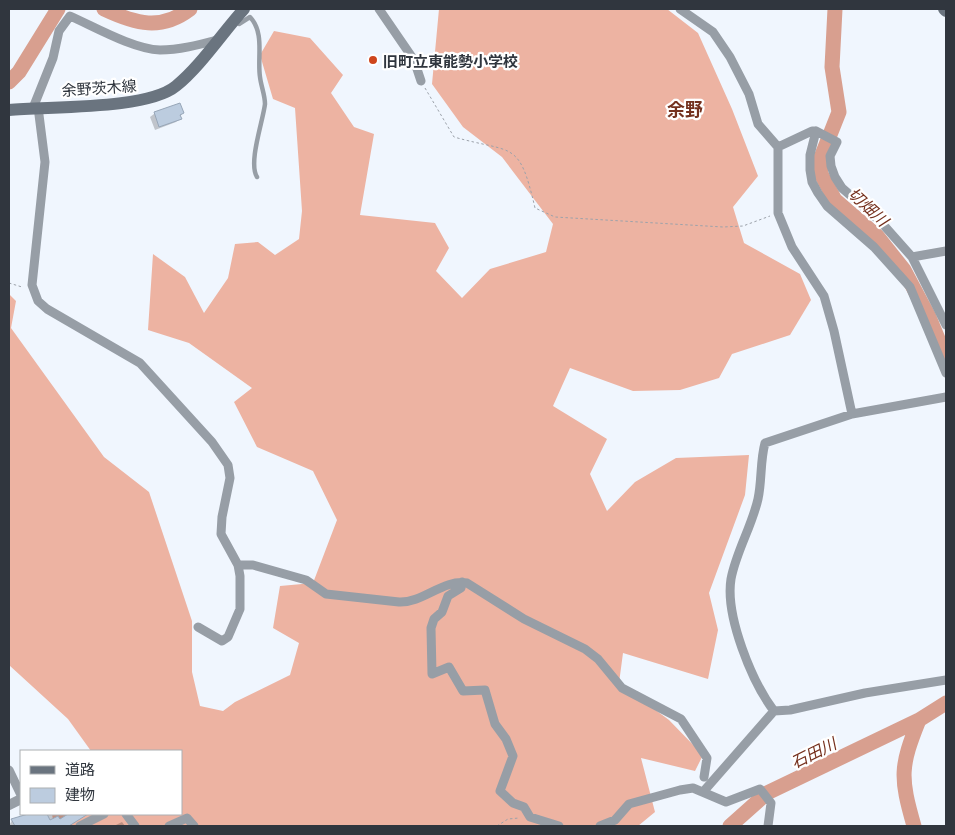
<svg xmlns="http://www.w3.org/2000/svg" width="955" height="835" font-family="Literata,'Noto Sans JP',serif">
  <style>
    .forest { fill: #edb3a2 }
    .shadow { fill: #0003 }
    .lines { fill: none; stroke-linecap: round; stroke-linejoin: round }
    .river { stroke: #d89f8f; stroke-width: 15 }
    .building { fill: #bcccdf; stroke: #97a6b8 }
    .path { stroke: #9ca2aa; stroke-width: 1; stroke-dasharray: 2.5 2.5; stroke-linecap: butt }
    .service { stroke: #979ea6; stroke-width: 4.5 }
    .minor { stroke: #979ea6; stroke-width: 9 }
    .tertiary { stroke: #979ea6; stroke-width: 10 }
    .secondary { stroke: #6a747f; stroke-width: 12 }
    .poi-dot { fill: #ce451c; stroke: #fff; stroke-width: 2 }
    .labels { text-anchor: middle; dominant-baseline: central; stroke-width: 4.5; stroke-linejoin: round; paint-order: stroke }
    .poi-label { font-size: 15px; font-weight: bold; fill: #30363e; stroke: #fff; text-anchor: start }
    .street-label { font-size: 15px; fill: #30363e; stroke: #fff }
    .water-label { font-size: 16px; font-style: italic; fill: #75301d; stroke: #fff }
    .quarter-label { font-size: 18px; font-weight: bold; fill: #74311e; stroke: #fff }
  </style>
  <rect width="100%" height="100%" fill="#f0f6fe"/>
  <path class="forest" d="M439,9H667L698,33L732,109L758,176L733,207L744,243L800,274L811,300L790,335L732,354L719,378L680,390L633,391L570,368L553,406L607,439L590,474L607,511L635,482L676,458L749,455L745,495L709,593L718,630L708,679L623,653L619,683L669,720L703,755L695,771L641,758L655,812L638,826H54L52,814H181V751H91L68,719L9,665V294L16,301L11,328L104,457L149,492L192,621V672L200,706L223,711L235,702L290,675L299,643L273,628L280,586L313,583L337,520L313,471L257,447L234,402L252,388L189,343L148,330L153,254L185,277L204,313L228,278L235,244L258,242L275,255L299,239L302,211L295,108L273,99L260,55L274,31L310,38L343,75L331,93L354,127L374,134L360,215L435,223L449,248L436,271L462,298L490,269L546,252L553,224L502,157L463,127L432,84Z"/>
  <path class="shadow" d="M179,105L182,113L180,118L176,122L155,130L150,117L154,114Z
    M30,814H88L67,826H9L12,820H18Z
    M122,822L125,826H114Z"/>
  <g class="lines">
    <path class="river" d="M104,9C136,24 161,31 190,9
      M835,9L832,67L839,112L820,160L821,174L835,200L877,236L904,270L929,317L946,358
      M9,82L19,72L58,9
      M730,826L767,793L919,720L946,703
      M914,826C900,777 900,767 919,720"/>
  </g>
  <path class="building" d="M180,103L184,113L180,115L182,119L159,127L154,112Z
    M28,814H47L50,820L58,816L60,819L68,814H88L69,826H15L11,819Z"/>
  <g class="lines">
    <path class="path" d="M139,9L143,10
      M425,88L454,137C514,154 519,139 535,208L555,217L723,227L743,226L770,216
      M9,283L22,287
      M497,826L508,819L519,818"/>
    <path class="service" d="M237,22L239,24L250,17C265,33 257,57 260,77C261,86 265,95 265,104C263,121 248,163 257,177"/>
    <path class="minor" d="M379,9L414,60L421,81
      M680,9L713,32L730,57L749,94L758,124L778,147V213L792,247L824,296L834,331L852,414
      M38,107L45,162L32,285L38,301L47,309L140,363L212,442L228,465L230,478L222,517L221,534L238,565L240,576V609L228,637L222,641L198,627
      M33,108L53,58L59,31L70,16C95,27 133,49 160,50C179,50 198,45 217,40
      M816,131L837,142L830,156L831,166L835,177L842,188L880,221L912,257L946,325
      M778,147L812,131H816L810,155V170L812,182L818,193L827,206L874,247L910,287L946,373
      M912,257L946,251
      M238,565H253L306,580L326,594L399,602C423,603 443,579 467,583L524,619L585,649L598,659L622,688L681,719L707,758L704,777
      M462,582L461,588L448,596L442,612L434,619L431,628L432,674L449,667L463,691L485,690L495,724L506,739L513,756L500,791L513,803L524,807L530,817L559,826
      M774,711C752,682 725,616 731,579C736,552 752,526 758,499C762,481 760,461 765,443L852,414L946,397
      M9,770L21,795
      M703,792L774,711L790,710L865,693L946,680
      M126,814L135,826
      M80,826L104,814
      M169,826L187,818L194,826
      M600,826L615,820L629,804L680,790L693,788L726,802L760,789L771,803L768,826"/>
    <path class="tertiary" d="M9,805L21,799"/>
    <path class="secondary" d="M944,9L946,11
      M9,110C49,106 147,110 176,86C200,67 223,32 244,9"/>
  </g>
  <circle class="poi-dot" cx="373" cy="60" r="5"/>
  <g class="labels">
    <g class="poi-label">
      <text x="383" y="60">旧町立東能勢小学校</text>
    </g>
    <g class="street-label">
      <text transform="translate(99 87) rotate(-4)">余野茨木線</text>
    </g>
    <g class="water-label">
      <text transform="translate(869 206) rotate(43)">切畑川</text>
      <text transform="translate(813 752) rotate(-26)">石田川</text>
    </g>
    <g class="quarter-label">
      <text x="685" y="108">余野</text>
    </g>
  </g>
  <rect width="955" height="835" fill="none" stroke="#30363e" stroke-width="20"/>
  <rect x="20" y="750" width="162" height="65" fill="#ffffff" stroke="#acafb2"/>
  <rect x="30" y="766" width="25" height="8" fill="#6a747f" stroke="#acafb2"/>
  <text x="65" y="775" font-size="15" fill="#30363e">道路</text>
  <rect x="30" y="788" width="25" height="15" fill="#bcccdf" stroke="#acafb2"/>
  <text x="65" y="800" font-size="15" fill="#30363e">建物</text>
</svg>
